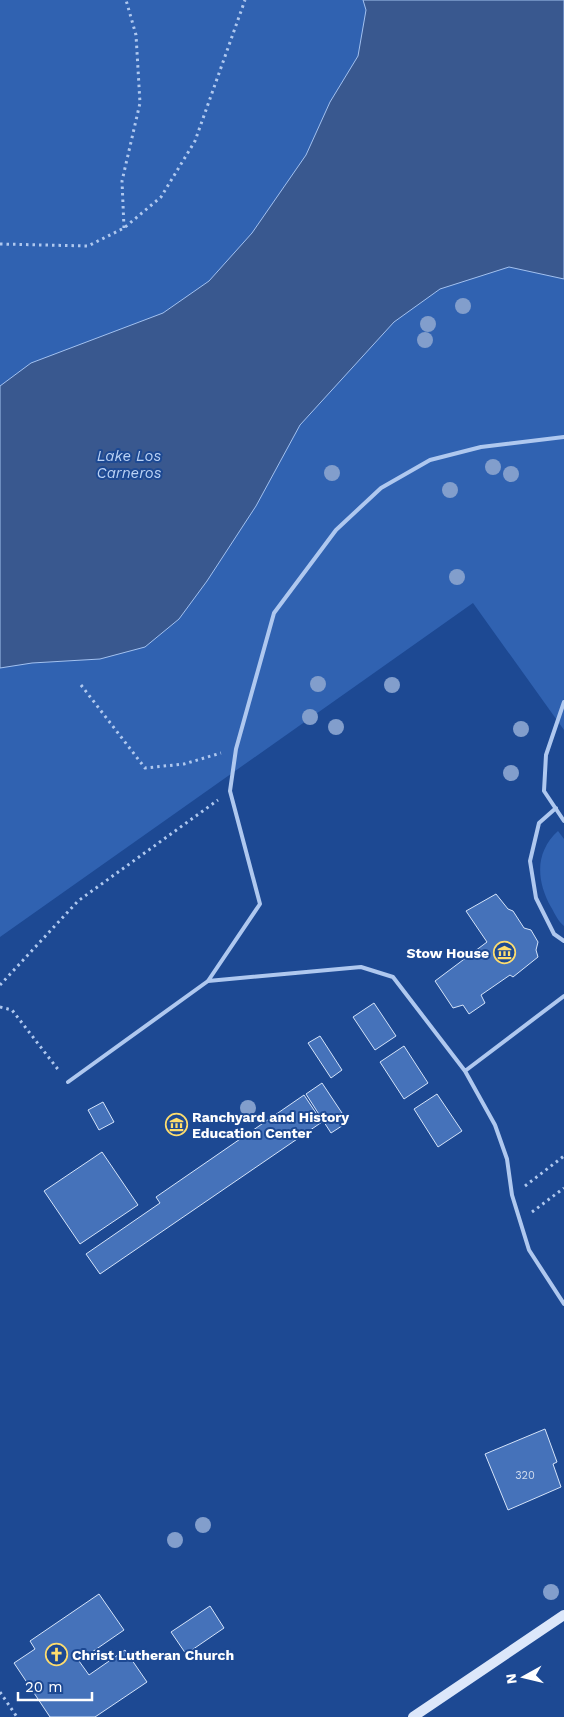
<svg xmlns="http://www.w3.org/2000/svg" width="564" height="1717" font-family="'Work Sans',sans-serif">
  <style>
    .green { fill: #3062b1 }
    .water { fill: #39588f; stroke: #a2c1f0 }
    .building { fill: #4572ba; stroke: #d5e4fa }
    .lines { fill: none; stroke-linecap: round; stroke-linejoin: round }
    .path { stroke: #afc8ef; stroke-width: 3; stroke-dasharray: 2.5 4; stroke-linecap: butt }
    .lane { stroke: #afc8ef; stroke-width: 4 }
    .secondary { stroke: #dce7fa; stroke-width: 10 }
    .tree { fill: #829ecc }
    .labels { text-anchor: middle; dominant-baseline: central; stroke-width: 4; stroke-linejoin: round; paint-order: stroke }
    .number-label { font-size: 11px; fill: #d0dcee }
    .poi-label { font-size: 14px; font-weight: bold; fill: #fff; stroke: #1d4993; text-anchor: start }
    .water-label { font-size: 15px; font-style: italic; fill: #bbd2f5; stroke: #1d4993 }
  </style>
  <rect width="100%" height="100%" fill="#1d4993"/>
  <path class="green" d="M0,0H564V730L473,603L0,937Z
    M558,831L564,839V926C558,921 555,914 551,907C536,880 535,852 558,831Z"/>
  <path class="water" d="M363,0H564V279L509,267L440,289L394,322L300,425L256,506L207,581L179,619L145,647L100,659L32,663L0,668V386L31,363L163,313L209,281L252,233L306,155L330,102L358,56L366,10Z"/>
  <path class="building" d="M496,894L508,909L513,911L524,928L531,930L538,942L536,950L538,957L513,977L510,975L481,995L485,1003L469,1014L463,1005L453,1008L435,981L487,942L466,911Z
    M374,1003L396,1036L375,1050L353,1017Z
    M320,1036L342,1070L331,1078L308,1043Z
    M404,1046L428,1083L404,1099L380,1062Z
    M322,1083L348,1122L331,1133L306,1094Z
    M437,1094L462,1131L438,1147L414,1109Z
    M304,1095L322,1122L100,1274L86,1254L160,1203L156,1197Z
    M103,1102L114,1122L99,1130L88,1110Z
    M102,1152L138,1205L80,1244L44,1191Z
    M545,1429L557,1462L553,1464L561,1487L508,1510L485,1454Z
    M99,1594L124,1630L79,1661L89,1675L125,1650L147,1682L95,1717H50L14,1663L35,1649L30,1641Z
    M210,1606L224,1628L186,1654L171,1632Z"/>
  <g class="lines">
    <path class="path" d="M124,228L122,181L140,103L136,35L126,0
      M0,244L88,246L124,228L161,197L195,141L245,0
      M81,685L145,768L184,764L221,753
      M0,985L78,901L218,800
      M0,1007L12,1010L60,1072
      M525,1186L564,1156
      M532,1212L564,1188
      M0,1692L17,1717"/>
    <path class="lane" d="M564,702L546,755L544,791L564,821
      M556,808L539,823L530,861L536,898L554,934L564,941
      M208,981L361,967L393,977L465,1071L495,1125L507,1159L512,1195L529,1250L564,1304
      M465,1071L564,996
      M68,1082L208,981L260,904L230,791L236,749L274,613L336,530L381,488L430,460L481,447L564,437"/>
    <path class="secondary" d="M413,1717L564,1615"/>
  </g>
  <g class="tree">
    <circle cx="463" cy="306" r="8"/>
    <circle cx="428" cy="324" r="8"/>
    <circle cx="425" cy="340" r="8"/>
    <circle cx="493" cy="467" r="8"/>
    <circle cx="332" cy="473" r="8"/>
    <circle cx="511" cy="474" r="8"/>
    <circle cx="450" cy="490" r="8"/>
    <circle cx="457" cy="577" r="8"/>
    <circle cx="318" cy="684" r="8"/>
    <circle cx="392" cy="685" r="8"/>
    <circle cx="310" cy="717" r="8"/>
    <circle cx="336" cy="727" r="8"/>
    <circle cx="521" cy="729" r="8"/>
    <circle cx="511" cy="773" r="8"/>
    <circle cx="248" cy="1108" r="8"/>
    <circle cx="203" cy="1525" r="8"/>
    <circle cx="175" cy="1540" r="8"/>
    <circle cx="551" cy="1592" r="8"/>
  </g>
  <defs>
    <symbol id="museum-ring" viewBox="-11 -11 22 22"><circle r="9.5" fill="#1d4993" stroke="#fedd6e" stroke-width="1.5"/><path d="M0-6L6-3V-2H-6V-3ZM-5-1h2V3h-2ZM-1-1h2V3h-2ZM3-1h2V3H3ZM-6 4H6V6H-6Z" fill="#fedd6e"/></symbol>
    <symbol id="church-ring" viewBox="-11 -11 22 22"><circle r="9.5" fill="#1d4993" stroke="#fedd6e" stroke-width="1.5"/><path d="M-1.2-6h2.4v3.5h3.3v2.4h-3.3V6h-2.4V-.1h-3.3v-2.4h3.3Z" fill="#fedd6e"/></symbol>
  </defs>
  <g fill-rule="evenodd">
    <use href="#museum-ring" x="492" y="940" width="25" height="25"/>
    <use href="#museum-ring" x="164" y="1112" width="25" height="25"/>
    <use href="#church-ring" x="44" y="1642" width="25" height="25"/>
  </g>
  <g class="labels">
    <g class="number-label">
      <text x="525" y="1475">320</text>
    </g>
    <g class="poi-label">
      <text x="489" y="953" text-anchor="end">Stow House</text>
      <text x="192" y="1117">Ranchyard and History<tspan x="192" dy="16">Education Center</tspan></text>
      <text x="72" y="1655">Christ Lutheran Church</text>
    </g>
    <g class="water-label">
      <text x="129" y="456">Lake Los<tspan x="129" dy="17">Carneros</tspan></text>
    </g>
  </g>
  <g transform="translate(524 1677) rotate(262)" stroke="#1d4993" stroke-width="4" paint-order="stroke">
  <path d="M0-4L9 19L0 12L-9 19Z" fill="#ffffff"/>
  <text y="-8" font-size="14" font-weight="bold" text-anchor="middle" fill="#ffffff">N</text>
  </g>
  <path d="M18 1692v8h74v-8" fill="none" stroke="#ffffff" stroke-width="2.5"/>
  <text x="25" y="1692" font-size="15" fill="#ffffff" stroke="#1d4993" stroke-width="4" paint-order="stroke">20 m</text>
</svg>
